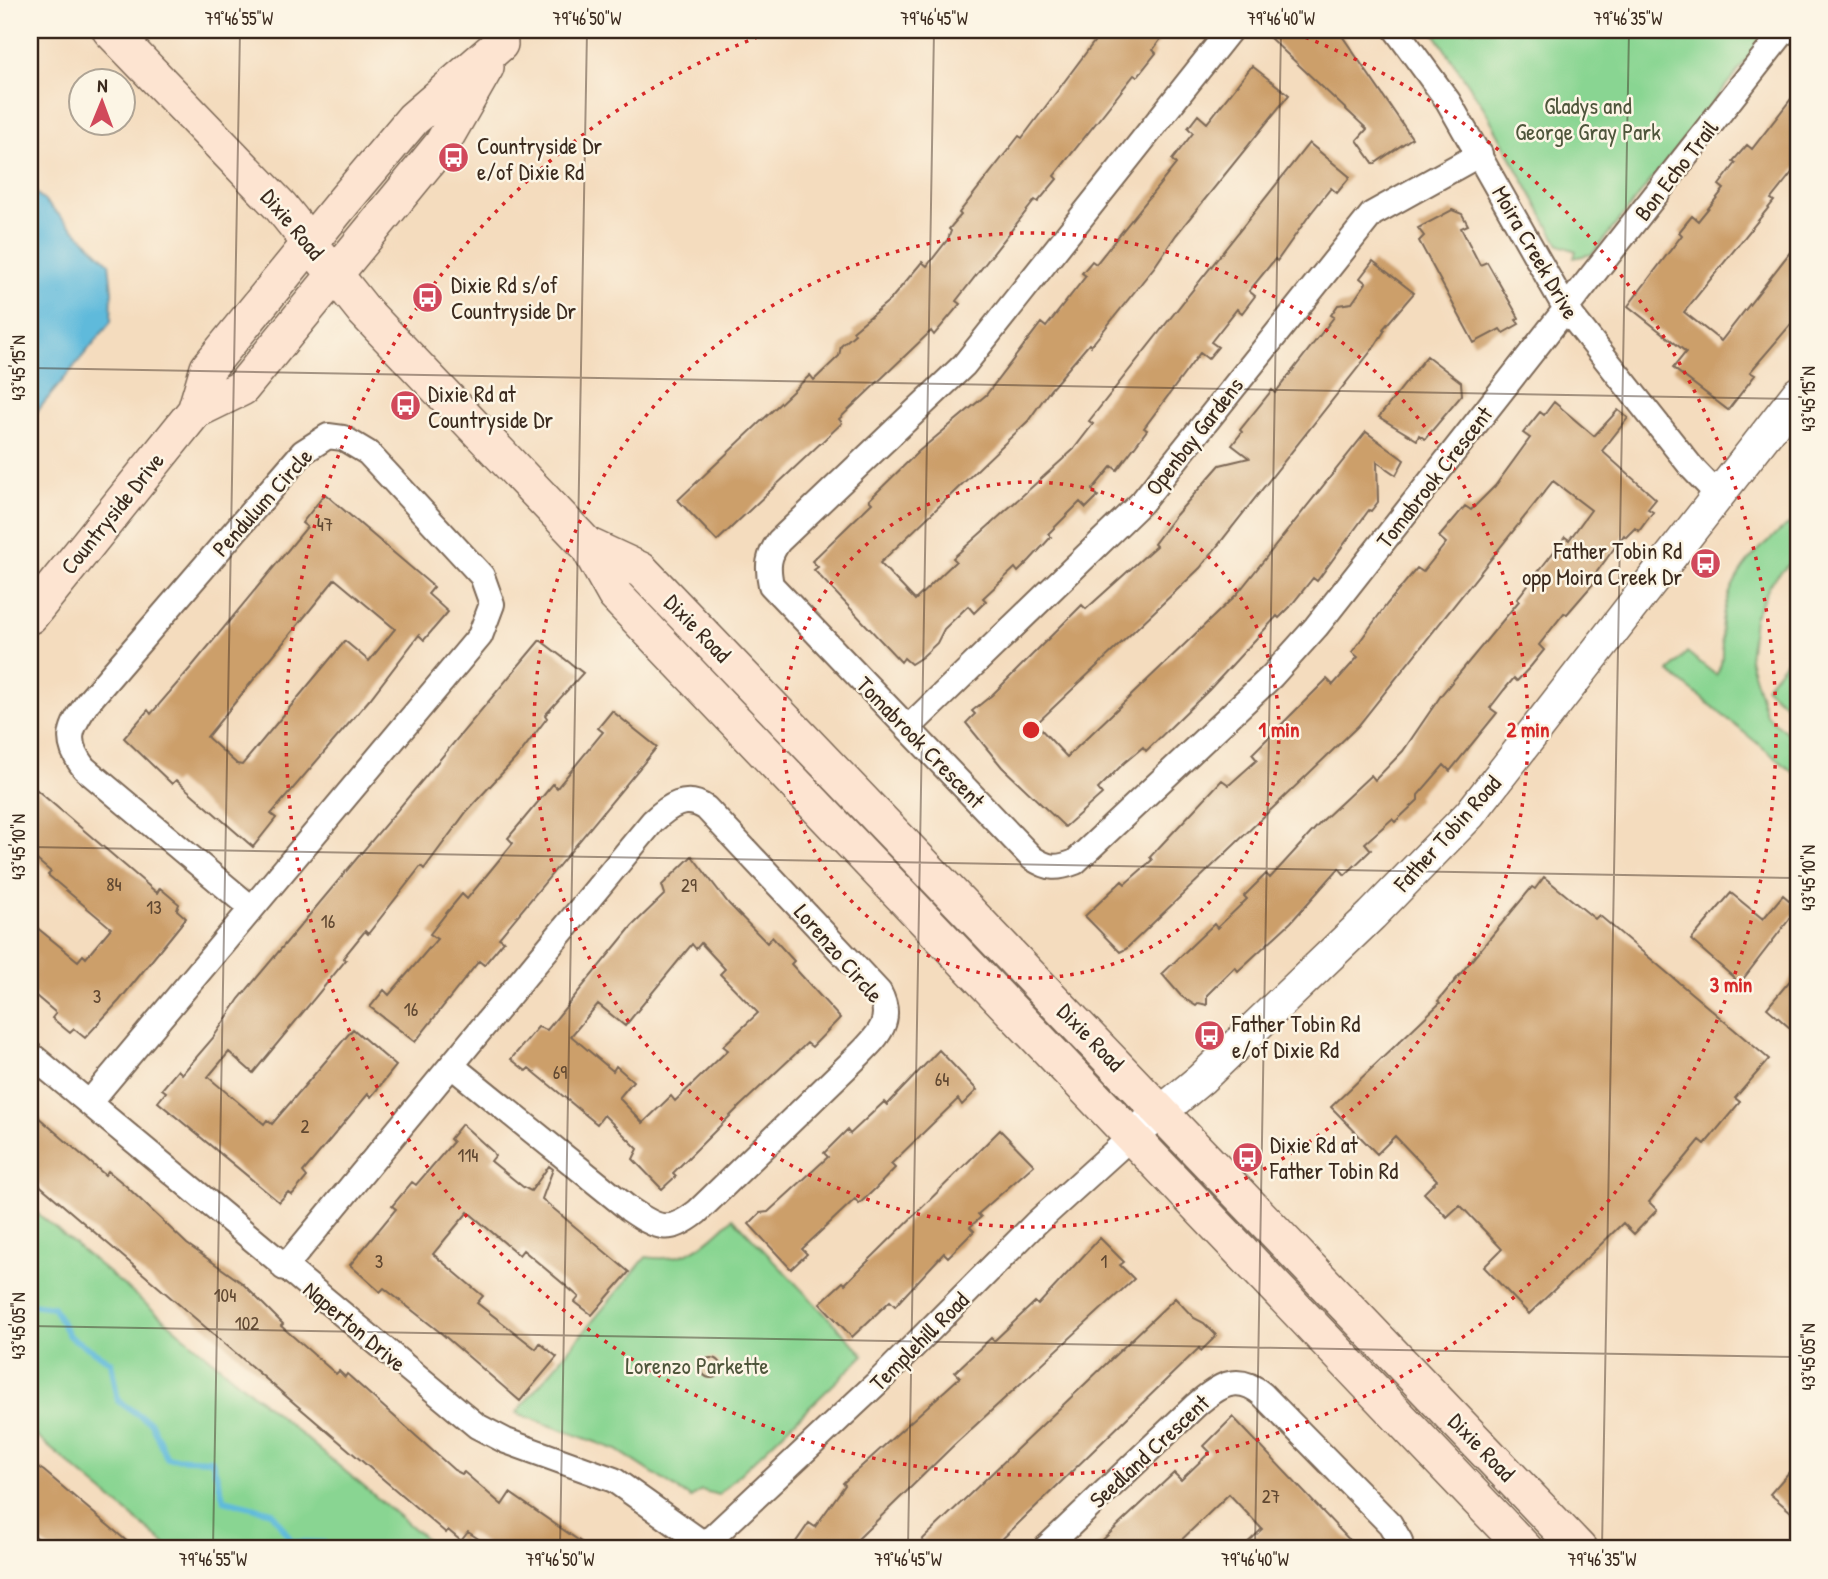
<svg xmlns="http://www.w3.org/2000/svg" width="1828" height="1579" font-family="'Patrick Hand',sans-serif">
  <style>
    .green { fill: #89d592; stroke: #628058; stroke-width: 2 }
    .water { fill: #5ebadb; stroke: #4c727c; stroke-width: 2 }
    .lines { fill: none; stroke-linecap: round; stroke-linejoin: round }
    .stream { stroke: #5ebadb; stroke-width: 6 }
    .building { fill: #cc9f6a; fill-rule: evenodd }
    .minor-casing { stroke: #7c6856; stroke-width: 28 }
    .tertiary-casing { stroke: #7c6856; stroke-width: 35 }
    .secondary-casing { stroke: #7c6856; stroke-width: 38 }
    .minor { stroke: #fff; stroke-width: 24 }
    .tertiary { stroke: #fff; stroke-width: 32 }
    .secondary { stroke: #fde4d1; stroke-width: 35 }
    .ticks { fill: none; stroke: #3b2a1e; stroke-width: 2; stroke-opacity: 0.45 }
    .ring { fill: none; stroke: #d62828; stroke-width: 3.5; stroke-dasharray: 3.5 7 }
    .labels { text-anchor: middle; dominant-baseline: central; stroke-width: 5; stroke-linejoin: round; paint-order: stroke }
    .number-label { font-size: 19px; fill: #5f4731 }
    .park-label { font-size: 23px; fill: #4e553b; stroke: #fcf5e5 }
    .poi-label { font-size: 23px; fill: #3b2a1e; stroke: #fcf5e5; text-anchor: start }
    .street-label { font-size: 23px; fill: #3b2a1e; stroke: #fcf5e5 }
    .centre { fill: #d62828; stroke: #fcf5e5; stroke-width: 3.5 }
    .ring-label { font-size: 21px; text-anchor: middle; font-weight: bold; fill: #d62828; stroke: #fcf5e5; stroke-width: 5; stroke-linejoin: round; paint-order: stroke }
    .neatline { fill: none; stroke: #3b2a1e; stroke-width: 2.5 }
    .ticks-label { font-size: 18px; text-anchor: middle; fill: #3b2a1e }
  </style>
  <rect width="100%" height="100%" fill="#fcf5e5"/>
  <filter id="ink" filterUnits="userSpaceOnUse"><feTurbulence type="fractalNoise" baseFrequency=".0143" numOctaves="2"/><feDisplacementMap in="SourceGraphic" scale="14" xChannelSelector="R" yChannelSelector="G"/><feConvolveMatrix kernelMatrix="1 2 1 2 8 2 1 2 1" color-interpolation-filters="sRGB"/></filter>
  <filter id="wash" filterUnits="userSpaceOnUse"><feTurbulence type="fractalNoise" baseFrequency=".00686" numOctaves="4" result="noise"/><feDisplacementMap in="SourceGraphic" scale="28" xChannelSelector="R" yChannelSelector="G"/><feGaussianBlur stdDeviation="1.57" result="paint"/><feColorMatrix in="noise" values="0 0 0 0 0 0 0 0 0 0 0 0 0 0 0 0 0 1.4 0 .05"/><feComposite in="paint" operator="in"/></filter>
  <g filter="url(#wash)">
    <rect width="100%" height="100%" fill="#f4dcbe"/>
    <path class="green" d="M1432,30H1770L1598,247L1592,254L1574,258L1576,251L1559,245L1484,108Z
      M1798,518V555L1772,581L1754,618L1749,659L1766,715L1798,742V776L1669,672L1687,652L1716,675C1727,659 1719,640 1722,621C1730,572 1759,545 1798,518Z
      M1798,646V715L1765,687Z
      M30,1207L438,1549H171L30,1431Z
      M733,1218L864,1355L718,1495L701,1490L691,1498L617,1450L516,1413L646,1257C686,1264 705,1244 733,1218Z"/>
    <path class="water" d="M30,187L109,263L112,291L111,322L30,420Z"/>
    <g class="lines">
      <path class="stream" d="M30,1304L53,1307L69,1336L111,1362L118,1401L151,1423L167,1458L212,1460L224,1500L272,1512L292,1542L324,1543L329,1549"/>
    </g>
    <g id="blocks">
      <path class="building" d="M1103,30H1167L1153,50L1156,53L1137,77L1134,75L1054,176L1057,179L1038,202L1035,200L956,301L960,304L934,335L931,331L839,419L842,423L717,541L678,500L810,375L814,380L839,356L841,346L855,334L853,331L891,299L922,262L927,266L948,239L951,231L949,229L961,215L959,213L1019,136L1022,138Z
        M1278,30H1338L1412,138L1374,164L1357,140L1367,129L1270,38Z
        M1252,66L1289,95L1176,235L1155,266L1091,346L1089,344L1050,390L1028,421L880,563L915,600L956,561L953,558L1073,450L1093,424L1089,421L1309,143L1350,177L1337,193L1331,188L1311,213L1277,261L1275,259L1249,291L1255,296L1242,313L1237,309L1211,342L1218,347L1208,359L1200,353L1144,428L1147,430L1117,470L1112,466L1092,490L1098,496L1086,508L1080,502L1048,534L1051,537L1030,560L1018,572L1015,568L983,598L986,601L974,613L968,606L944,629L937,643L922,657L911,664L904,658L901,662L814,570L818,567L812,561L872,503L869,500L919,451L986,395L1041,323L1046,327L1086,276L1082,273L1092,261L1096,264L1176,164L1172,160L1193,133L1188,128L1198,115L1207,123Z
        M1798,90V165L1771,199L1774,201L1684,312L1721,341L1798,242V316L1750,372L1755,375L1728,410L1673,368L1686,352L1628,306L1682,235L1679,232L1692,216L1698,221L1724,189L1719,185L1736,163L1733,161L1747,145L1752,149Z
        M1452,210L1462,214L1468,225L1461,228L1480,265L1487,262L1519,318L1516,320L1519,324L1503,333L1500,329L1474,343L1419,241L1424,236L1418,228Z
        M1373,261L1414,293L1383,329L1385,330L1375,346L1200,568L1036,724L1067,757L1237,594L1366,432L1404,460L1396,475L1377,462L1378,502L1371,511L1369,510L1317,581L1313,578L1289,608L1279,618L1277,616L1209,690L1146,751L1143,747L1124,763L1098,789L1102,794L1065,827L1002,767L966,723L975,714L972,711L992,695L1082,605L1086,609L1156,546L1154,544L1175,516L1220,465L1249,458L1232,445L1242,432L1240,430L1272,390L1275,393L1334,317L1331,315L1338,305L1352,303L1366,283L1360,278Z
        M1427,356L1461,382L1462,395L1425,439L1419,435L1417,440L1379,417Z
        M1554,402L1594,436L1618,410L1628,418L1602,451L1656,499L1648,509L1653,512L1639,531L1635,528L1626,537L1624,535L1596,573L1600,576L1567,614L1564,613L1539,645L1544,650L1531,666L1517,681L1514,678L1504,690L1490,708L1497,713L1450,771L1444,765L1418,795V800L1395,822L1392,819L1365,843L1371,850L1345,875L1339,868L1291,922L1238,971L1235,967L1207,995V1005L1199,1003L1196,1006L1181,996L1162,974L1214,924L1217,928L1247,899L1244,896L1266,874L1270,878L1322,821L1371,775L1375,780L1403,751L1442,694L1519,601L1517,599L1552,554L1565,537L1569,540L1591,510L1553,481L1358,726L1126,949L1120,952L1085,916L1122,881L1125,884L1152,860L1150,857L1164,842L1222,780L1229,785L1257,760L1252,754L1327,679L1333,685L1358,657L1352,652L1387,604L1417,568L1423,572L1446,543L1439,537L1465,506L1471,510L1495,486L1530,438L1523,433L1540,412L1544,415Z
        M325,494L434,587L428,594L448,612L424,640L419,635L370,699L271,814L276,818L253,847L176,780L172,784L124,738L148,710L151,714L193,665L307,527L302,523ZM335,579L395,629L369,661L345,641L242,765L237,764L207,737Z
        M540,640L583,673L545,715L547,718L518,756L467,811L424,869L421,866L368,934L365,931L343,958L346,960L253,1073L229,1052L208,1077L264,1124L267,1120L272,1124L353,1029L396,1066L371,1097L368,1094L303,1172L307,1177L292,1195L288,1192L279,1202L158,1102L166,1092L162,1089L178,1070L182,1074L213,1038L239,999Z
        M612,711L657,747L499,938L504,941L484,965L479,961L415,1042L370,1007L384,990L389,995L414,966L437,939L430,934L448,911L462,894L467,899L513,843L508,838L553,784L557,788L603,732L598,728Z
        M30,784L157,893L160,888L179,904L177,910L186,918L119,1001L85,1038L74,1029L70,1033L52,1018L56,1013L30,991V922L78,961L83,955L86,958L111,928L48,875L51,872L30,854Z
        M692,856L729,904L767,943L772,937L794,961L791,964L840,1018L812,1047L807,1043L740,1106L673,1173L676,1176L662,1189L633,1159L638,1149L604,1115L597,1124L529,1068L526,1071L511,1059L538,1027L547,1030L632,926L665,894L662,885ZM701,943L725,969L720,974L758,1013L723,1046L728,1050L675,1101L671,1096L643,1123L619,1098L633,1081L616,1066L613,1071L571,1036L598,1004L625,1026L692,944L696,949Z
        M1544,877L1595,919L1599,915L1769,1059L1735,1098L1740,1102L1705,1144L1700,1140L1649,1202L1657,1210L1634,1234L1623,1223L1529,1314L1484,1267L1502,1249L1460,1205L1447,1217L1424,1193L1437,1180L1395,1136L1377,1154L1331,1107L1440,1003L1438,1001L1532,887L1535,889Z
        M1731,893L1763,919L1783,895L1798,908L1740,983L1691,940Z
        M1798,971V1035L1767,1008Z
        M939,1050L977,1090L962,1105L958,1099L891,1164L895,1168L875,1189L859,1204L855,1199L802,1249L807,1254L791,1269L749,1224L760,1213L768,1212L828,1157L824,1153L847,1130L850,1134L884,1102L887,1105Z
        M30,1110L105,1175L108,1171L125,1185L187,1244L242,1283L283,1324L281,1326L336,1374L339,1371L345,1377L347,1374L454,1470L462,1474L464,1472L502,1505L510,1493L591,1549H494L468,1532L461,1541L448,1530L446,1533L30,1177Z
        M462,1124L493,1152L495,1156L491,1161L523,1187L531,1191L549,1166L553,1169L542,1199L629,1272L592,1315L575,1302L579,1297L523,1250L519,1255L468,1212L447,1237L433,1254L483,1296L477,1303L536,1349L540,1343L557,1357L520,1401L441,1333L384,1288L380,1292L378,1290L350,1265L396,1209L392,1206L412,1182L416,1185L453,1142L450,1139Z
        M1000,1130L1034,1165L978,1214L981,1217L970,1227L974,1231L948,1257L944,1253L895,1306L890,1301L852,1337L820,1303L843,1282L845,1284Z
        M1100,1238L1124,1262L1120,1265L1134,1279L953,1446L858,1539L871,1549H791L809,1523L815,1527L845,1485L843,1483L960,1377L955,1372L991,1338L994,1341L1035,1302L1038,1305Z
        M1175,1298L1194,1318L1204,1323L1216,1335L1213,1339L1201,1351L1199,1348L992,1549H931L922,1540Z
        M701 1368a10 10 0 1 1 20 0a10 10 0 1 1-20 0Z
        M1233,1417L1358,1549H1241L1262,1529L1229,1494L1172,1549H1093L1174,1473L1181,1480L1210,1452L1204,1446Z
        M30,1462L44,1471L136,1549H50L30,1532Z
        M1798,1462V1518L1770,1494Z"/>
    </g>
  </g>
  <g filter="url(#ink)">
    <use href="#blocks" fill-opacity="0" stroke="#7c6856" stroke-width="2"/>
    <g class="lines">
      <defs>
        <path id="minor" d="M1230,30L964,365L779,541C768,556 767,566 771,585L1032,858C1049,869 1057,869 1075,862L1272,676L1316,627L1785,30
          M1396,30L1448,101L1566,309L1693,469L1718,495
          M908,728L1142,502L1372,214L1480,154
          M30,1054L477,1426L506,1441L614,1480L711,1549
          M89,1103L480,636L492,604L482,576L368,453L343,438L328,436L303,452L88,702C70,728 63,741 84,768L251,908
          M284,1268L653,821C669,806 686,794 706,808L879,992C894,1020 879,1035 860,1054L697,1212C669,1234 658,1229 629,1209L452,1066
          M700,1549L876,1384L1036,1223L1132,1136
          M1045,1549L1196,1405C1217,1387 1237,1372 1262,1394L1390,1524L1400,1541V1549"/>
        <path id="tertiary" d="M1132,1136L1201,1079L1372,915L1470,814L1798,393"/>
        <path id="secondary" d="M110,30L281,207L365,312L587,545L615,595L1525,1549
          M195,411L242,388L442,144L486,67
          M587,545L641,570L1579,1549
          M30,616L195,411L208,368L344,201L413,119L500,44"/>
      </defs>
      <use href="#minor" class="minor-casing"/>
      <use href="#tertiary" class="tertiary-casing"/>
      <use href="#secondary" class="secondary-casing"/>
      <use href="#minor" class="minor"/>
      <use href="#tertiary" class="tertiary"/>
      <use href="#secondary" class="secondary"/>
    </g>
  </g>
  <path class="ticks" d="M30,368L1798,399M30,847L1798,878M30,1326L1798,1357M213,1549L240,30M560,1549L587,30M908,1549L934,30M1255,1549L1281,30M1602,1549L1629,30"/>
  <g class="ring">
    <circle cx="1031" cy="730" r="248"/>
    <circle cx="1031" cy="730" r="497"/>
    <path d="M1286 30A745 745 0 1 1 776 30"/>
  </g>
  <defs>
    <symbol id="bus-disc" viewBox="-11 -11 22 22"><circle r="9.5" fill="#d1495b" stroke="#fcf5e5"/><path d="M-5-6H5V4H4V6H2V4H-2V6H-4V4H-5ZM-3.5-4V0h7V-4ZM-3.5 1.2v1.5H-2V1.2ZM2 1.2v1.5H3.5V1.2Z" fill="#fff"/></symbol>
  </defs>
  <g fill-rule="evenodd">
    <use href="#bus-disc" x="436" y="140" width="35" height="35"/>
    <use href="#bus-disc" x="410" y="280" width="35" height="35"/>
    <use href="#bus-disc" x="388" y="388" width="35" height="35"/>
    <use href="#bus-disc" x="1688" y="546" width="35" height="35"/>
    <use href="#bus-disc" x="1192" y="1018" width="35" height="35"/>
    <use href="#bus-disc" x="1230" y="1140" width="35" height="35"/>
  </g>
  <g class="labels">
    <g class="number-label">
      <text x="325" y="524">47</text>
      <text x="114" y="884">84</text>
      <text x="689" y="885">29</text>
      <text x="154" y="907">13</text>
      <text x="328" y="921">16</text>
      <text x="97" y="996">3</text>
      <text x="411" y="1009">16</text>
      <text x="560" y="1072">69</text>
      <text x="942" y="1079">64</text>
      <text x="305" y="1126">2</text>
      <text x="468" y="1155">114</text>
      <text x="379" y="1261">3</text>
      <text x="1104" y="1261">1</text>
      <text x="225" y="1295">104</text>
      <text x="247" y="1323">102</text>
      <text x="1271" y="1496">27</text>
    </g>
    <g class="park-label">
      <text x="1588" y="105">Gladys and<tspan x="1588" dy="26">George Gray Park</tspan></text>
      <text x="697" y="1365">Lorenzo Parkette</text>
    </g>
    <g class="poi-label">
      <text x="477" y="145">Countryside Dr<tspan x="477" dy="26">e/of Dixie Rd</tspan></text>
      <text x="451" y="284">Dixie Rd s/of<tspan x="451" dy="26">Countryside Dr</tspan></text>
      <text x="428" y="393">Dixie Rd at<tspan x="428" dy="26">Countryside Dr</tspan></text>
      <text x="1682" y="550" text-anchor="end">Father Tobin Rd<tspan x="1682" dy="26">opp Moira Creek Dr</tspan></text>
      <text x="1232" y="1023">Father Tobin Rd<tspan x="1232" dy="26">e/of Dixie Rd</tspan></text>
      <text x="1270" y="1144">Dixie Rd at<tspan x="1270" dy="26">Father Tobin Rd</tspan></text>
    </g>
    <g class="street-label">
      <text transform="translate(1676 170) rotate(-52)">Bon Echo Trail</text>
      <text transform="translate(293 224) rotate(50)">Dixie Road</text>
      <text transform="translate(1536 252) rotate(60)">Moira Creek Drive</text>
      <text transform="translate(1194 436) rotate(-52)">Openbay Gardens</text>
      <text transform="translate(1434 477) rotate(-52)">Tomabrook Crescent</text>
      <text transform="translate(262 502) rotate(-48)">Pendulum Circle</text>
      <text transform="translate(112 513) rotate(-51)">Countryside Drive</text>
      <text transform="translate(698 628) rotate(46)">Dixie Road</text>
      <text transform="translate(921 742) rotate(46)">Tomabrook Crescent</text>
      <text transform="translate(1447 833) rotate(-48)">Father Tobin Road</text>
      <text transform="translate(839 953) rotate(49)">Lorenzo Circle</text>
      <text transform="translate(1091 1037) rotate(46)">Dixie Road</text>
      <text transform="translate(355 1326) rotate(40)">Naperton Drive</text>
      <text transform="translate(919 1341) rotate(-45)">Templehill Road</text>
      <text transform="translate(1482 1447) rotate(46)">Dixie Road</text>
      <text transform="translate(1149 1451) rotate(-43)">Seedland Crescent</text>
    </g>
  </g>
  <circle cx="1031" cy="730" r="10" class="centre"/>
  <g class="ring-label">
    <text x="1279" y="737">1 min</text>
    <text x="1528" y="737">2 min</text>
    <text x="1731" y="992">3 min</text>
  </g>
  <rect width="1828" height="1579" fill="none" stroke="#fcf5e5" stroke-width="77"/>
  <g transform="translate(102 102) rotate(1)"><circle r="33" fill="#fcf5e5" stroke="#afa495" stroke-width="2"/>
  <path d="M0-5L12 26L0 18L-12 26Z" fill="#d1495b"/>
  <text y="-10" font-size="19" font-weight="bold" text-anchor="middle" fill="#3b2a1e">N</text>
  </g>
  <rect x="38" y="38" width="1752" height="1502" class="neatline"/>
  <g class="ticks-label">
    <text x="239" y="25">79°46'55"W</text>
    <text x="587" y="25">79°46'50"W</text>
    <text x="934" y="25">79°46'45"W</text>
    <text x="1281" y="25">79°46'40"W</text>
    <text x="1628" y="25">79°46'35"W</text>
    <text transform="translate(19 368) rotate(-90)" y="6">43°45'15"N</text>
    <text transform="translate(1809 399) rotate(-90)" y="6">43°45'15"N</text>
    <text transform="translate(19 847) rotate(-90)" y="6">43°45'10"N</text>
    <text transform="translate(1809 878) rotate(-90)" y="6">43°45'10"N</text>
    <text transform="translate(19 1326) rotate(-90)" y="6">43°45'05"N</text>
    <text transform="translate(1809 1357) rotate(-90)" y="6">43°45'05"N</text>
    <text x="213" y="1566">79°46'55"W</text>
    <text x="560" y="1566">79°46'50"W</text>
    <text x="908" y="1566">79°46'45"W</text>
    <text x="1255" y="1566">79°46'40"W</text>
    <text x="1602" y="1566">79°46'35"W</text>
  </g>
</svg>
